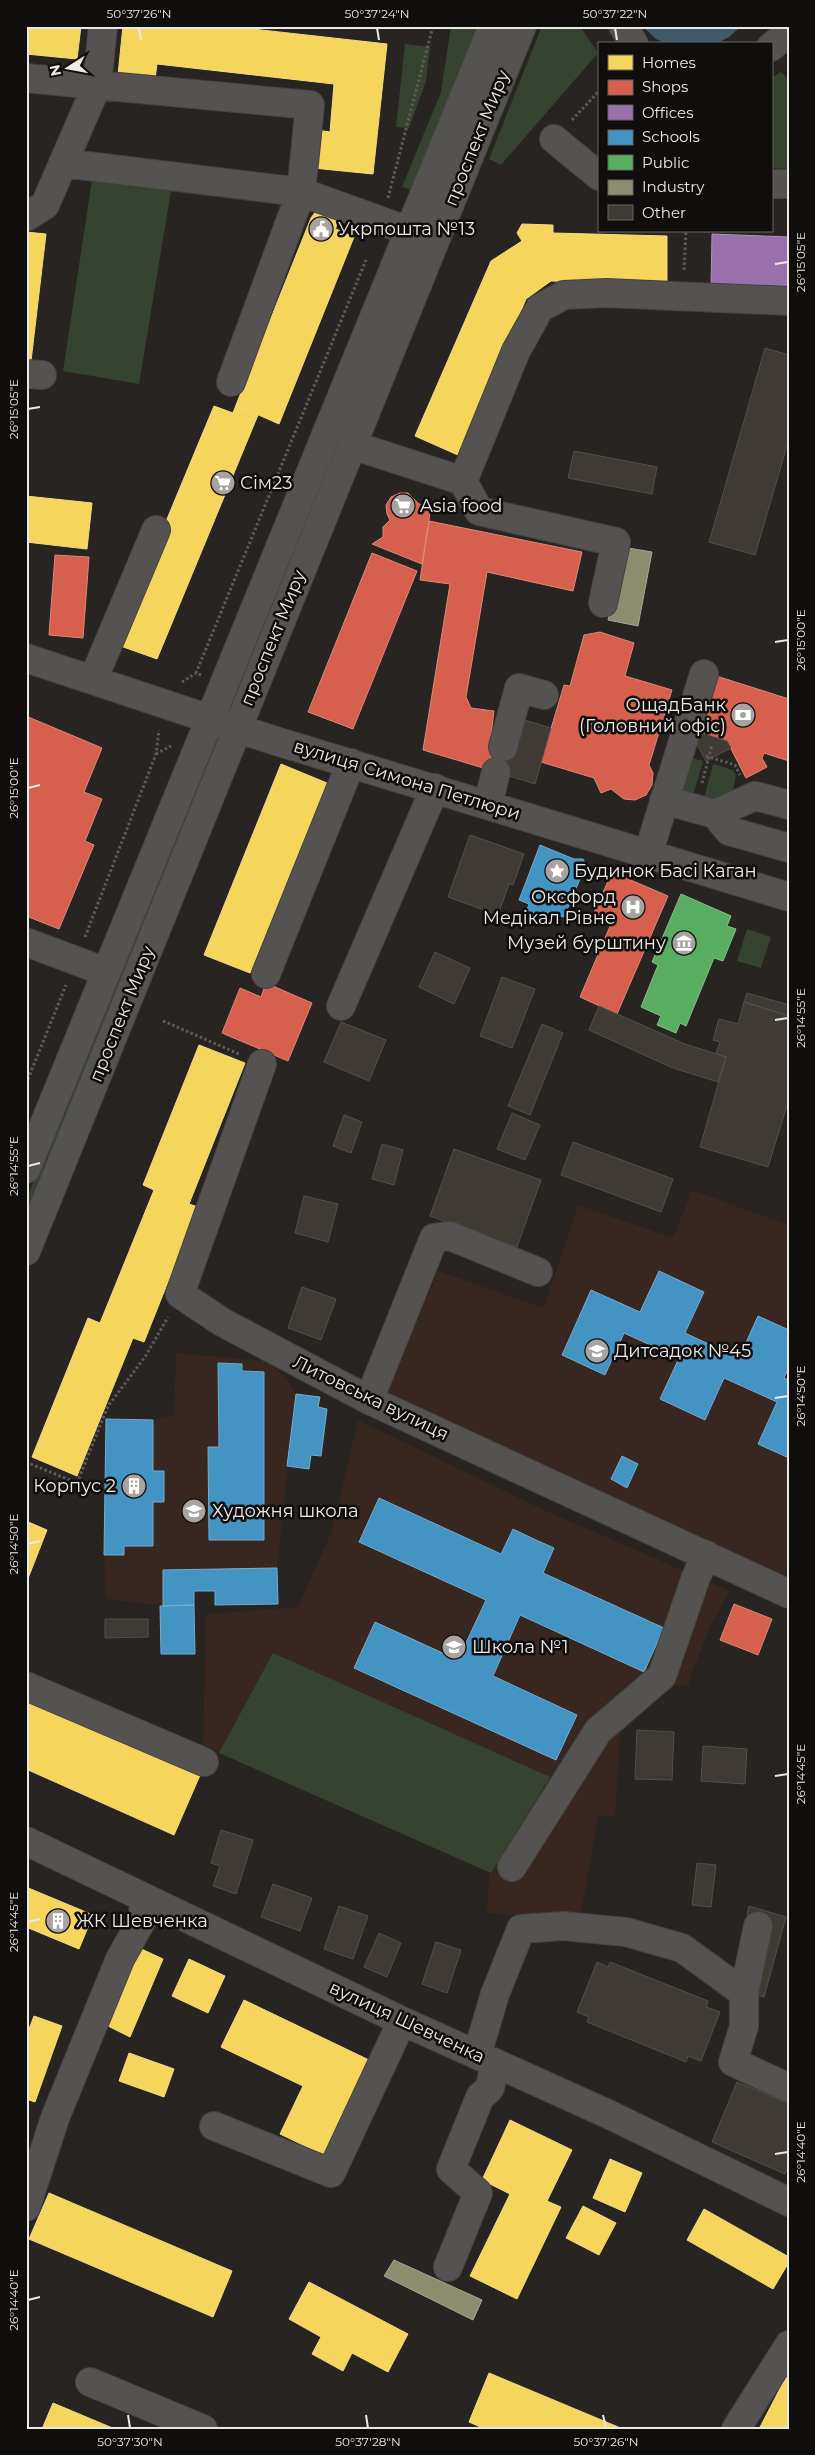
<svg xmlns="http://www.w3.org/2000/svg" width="815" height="2455" font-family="Montserrat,sans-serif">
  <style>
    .education { fill: #372720 }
    .green { fill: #374331 }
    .water { fill: #42596a }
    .homes { fill: #f6d55c; stroke: #f3db85 }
    .shops { fill: #d6604d; stroke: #dd897b }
    .offices { fill: #9970ab; stroke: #b294bc }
    .schools { fill: #4393c3; stroke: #76accd }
    .public { fill: #5aae61; stroke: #86bf89 }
    .industry { fill: #8c8c6e; stroke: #a9a892 }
    .building { fill: #403a35; stroke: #52504d }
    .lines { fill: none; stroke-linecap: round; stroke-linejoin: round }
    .minor-casing { stroke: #44413f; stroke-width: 30 }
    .path { stroke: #5d5b5a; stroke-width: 3; stroke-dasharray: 2.5 2.5; stroke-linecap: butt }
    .minor { stroke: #555351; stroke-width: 28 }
    .ticks { fill: none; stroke: #ece8e5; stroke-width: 2 }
    .labels { text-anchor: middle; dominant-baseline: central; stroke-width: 5; stroke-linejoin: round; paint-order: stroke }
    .street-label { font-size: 18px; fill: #ece8e5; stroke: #100e0c }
    .poi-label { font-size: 18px; fill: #ece8e5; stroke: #100e0c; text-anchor: start }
    .neatline { fill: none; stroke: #ece8e5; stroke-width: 2 }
    .ticks-label { font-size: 12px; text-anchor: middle; fill: #ece8e5 }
  </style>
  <rect width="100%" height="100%" fill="#272421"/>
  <path class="education" d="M692,1190L789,1225V1568L784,1579L386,1395L438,1271L544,1308L578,1205L673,1238Z
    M176,1353L267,1361L287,1378L296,1394L277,1568L163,1570V1606L106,1599L104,1555L106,1419L153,1420L174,1415Z
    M358,1420L544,1510L730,1591L713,1621L691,1674L689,1686L670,1685L621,1720L615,1817L598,1815L580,1920L486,1913L490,1873L203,1745L206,1614L298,1607L332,1531Z"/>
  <path class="green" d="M451,26H483L412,190L402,187L441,92Z
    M542,26H580L598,53L501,165L489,159Z
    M405,44L430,47L426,81L409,128L396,127Z
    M781,72L789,80V169L771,168V78Z
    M92,180L171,191L139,384L63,371Z
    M684,756L703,761L692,799L678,792Z
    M713,764L733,770L736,775L733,790L727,793L723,800L703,802Z
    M204,765L211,767L26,1217V1200Z
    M747,929L771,937L761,968L737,961Z
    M273,1653L550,1777L491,1873L219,1753Z"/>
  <path class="water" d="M642,26H741L729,37L716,44H667L656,39Z"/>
  <path class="homes" d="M26,26H81L77,59L26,54Z
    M123,26H226L387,44L373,174L313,168L317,130L330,132L334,84L157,64L155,79L118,75Z
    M316,211L337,215L336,228L311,218Z
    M311,218L354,237L279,424L236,405Z
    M522,224L553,225V233L667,236V285L551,281L526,299L460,456L415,436L491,261L522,241L517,233Z
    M26,232L46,234L31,361L26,360Z
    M236,405L258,415L157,659L115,644L214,406L233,413Z
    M26,496L92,503L87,549L26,542Z
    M281,764L327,783L250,973L204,955Z
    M199,1045L245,1063L189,1204L198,1207L144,1342L133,1338L77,1476L32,1457L88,1318L100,1323L154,1190L143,1185Z
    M26,1521L47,1530L27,1581H26Z
    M26,1696L201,1773L174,1835L26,1769Z
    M26,1887L93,1915L79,1949L26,1927Z
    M135,1946L163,1959L130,2037L102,2023Z
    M189,1959L225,1976L208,2013L172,1996Z
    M244,2000L369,2060L324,2155L280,2134L303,2086L221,2047Z
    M34,2016L62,2026L35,2102L26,2099V2037Z
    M129,2053L174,2069L164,2097L119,2081Z
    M510,2120L572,2150L547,2201L561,2207L517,2299L470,2276L510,2194L482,2180Z
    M610,2159L642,2173L625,2212L593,2198Z
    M49,2193L232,2271L213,2317L29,2239Z
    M583,2206L616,2223L599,2255L566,2238Z
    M704,2209L789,2257V2262L773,2289L687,2240Z
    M309,2282L408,2334L388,2372L352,2353L343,2371L312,2354L321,2337L289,2319Z
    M489,2373L623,2429H485L469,2422Z
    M786,2377L789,2379V2429H759Z
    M53,2403L115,2429H42Z"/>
  <path class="shops" d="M400,493H408L419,504L431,507L422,564L372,544L383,537V527L390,520L387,514L386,505L391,497Z
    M429,521L582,552L573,591L487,572L466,697L471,708L494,711L490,743L497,745L490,770L423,750L450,584L420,580Z
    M372,553L417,571L353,729L308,712Z
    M55,555L89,557L83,638L49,635Z
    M600,632L634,643L625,676L672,690L649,765L653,773L652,785L646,795L635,800L624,799L611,789L601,793L594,778L541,762L564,685L570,686L584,635Z
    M710,674L789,699V761L764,753L762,758L767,767L746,778L727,741L692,730Z
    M26,716L102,748L84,792L102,799L85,841L94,845L59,929L26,916Z
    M612,872L668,896L617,1014L580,997L611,924L593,915Z
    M266,983L312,1003L288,1061L222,1033L240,988L261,997Z
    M734,1604L772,1619L758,1655L720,1640Z"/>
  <path class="offices" d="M712,234L789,237V287L711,285Z"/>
  <path class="schools" d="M540,845L574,859H583L586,865L564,917L548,912L544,922L525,915L529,904L519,900Z
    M659,1271L704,1292L685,1333L739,1358L758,1316L789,1330V1367L784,1378L789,1380V1458L758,1444L777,1402L724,1378L705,1420L660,1399L679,1358L624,1333L605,1375L562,1355L591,1290L640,1312Z
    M218,1363L242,1364V1371L264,1372V1540H209L208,1447H219Z
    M296,1394L320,1397L318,1407L327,1409L321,1456L311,1455L309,1469L287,1466Z
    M106,1419L153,1420V1471H164V1502H153V1546H124V1555H104Z
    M622,1456L638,1464L627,1488L611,1479Z
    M379,1498L501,1554L513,1529L536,1540L554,1548L543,1573L664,1628L644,1672L520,1615L493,1676L577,1715L556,1760L354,1668L375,1622L458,1660L486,1600L359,1542Z
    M277,1568L278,1604L215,1605V1591H194V1605L163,1606V1570Z
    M194,1605L195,1654H161L160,1606Z"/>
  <path class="public" d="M681,894L731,916L727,926L736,929L723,961L714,958L686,1026L680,1023L676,1033L657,1025L661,1016L641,1007L658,965L652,962Z"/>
  <path class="industry" d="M628,548L652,552L638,626L608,620L612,600L618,601Z
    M394,2260L482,2300L473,2320L384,2276Z"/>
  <path class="building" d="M765,348L789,355V439L755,555L709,542Z
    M574,451L657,467L652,494L568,478Z
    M518,718L551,728L535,784L490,770L497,745Z
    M692,730L727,741L731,748L706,761L691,733Z
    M470,835L524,854L513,885L509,884L498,915L448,897Z
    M435,952L470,968L454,1004L419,987Z
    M502,977L535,989L512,1048L480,1036Z
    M747,993L789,1005V1016L744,1002Z
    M744,1002L789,1016V1099L768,1167L700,1147L726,1057L716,1053L720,1042L713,1040L719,1019L738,1024Z
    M599,1006L685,1044L726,1057L718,1082L673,1068L589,1030Z
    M341,1022L386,1040L369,1081L324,1062Z
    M542,1024L563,1033L530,1115L508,1106Z
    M512,1113L540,1125L525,1160L497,1149Z
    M344,1115L362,1122L351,1153L333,1146Z
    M573,1142L673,1179L661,1212L561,1175Z
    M382,1144L403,1150L394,1185L372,1179Z
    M454,1149L541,1180L517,1247L430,1216Z
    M304,1196L338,1204L328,1242L295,1233Z
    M302,1287L336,1299L321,1340L288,1328Z
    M105,1619H148V1637L105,1638Z
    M637,1730L674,1732L672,1780L635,1779Z
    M703,1746L747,1749L745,1784L701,1781Z
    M221,1830L253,1840L236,1894L213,1886L220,1866L211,1863Z
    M697,1863L716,1865L711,1907L692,1905Z
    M273,1884L312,1898L300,1931L261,1917Z
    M339,1906L368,1916L353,1959L324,1949Z
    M749,1906L786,1917L764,1997L753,1994L772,1923L747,1915Z
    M379,1933L401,1943L387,1977L364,1967Z
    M436,1942L461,1950L447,1993L422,1984Z
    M597,1962L608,1967L610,1962L708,2001L706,2007L720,2012L701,2061L688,2056L686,2062L587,2022L589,2017L577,2012Z
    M737,2082L789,2104V2165L785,2174L712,2142Z"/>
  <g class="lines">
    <defs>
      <path id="minor" d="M623,26L634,44
        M771,47L789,32
        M26,78L97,85L45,205L26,217
        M554,139L599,176
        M63,163L301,192L310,105L97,85L103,26
        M771,184H789
        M26,374L42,375
        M231,382L301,192L409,231
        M352,445L463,481L516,351L540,308L564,295L606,293L789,301
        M463,481L479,511L616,542L603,603
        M26,658L276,741L789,897
        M93,680L156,530
        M503,747L519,688L544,695
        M664,800L715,814L729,831L789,848
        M488,804L496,772
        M715,814L755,796L789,805
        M648,854L704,674
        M26,942L106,972
        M266,974L351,763
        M341,1006L435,788
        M262,1064L180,1294L222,1322L369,1400L789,1594
        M26,1169L493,26
        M26,1251L522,26
        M369,1400L434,1238L450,1236L538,1272
        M26,1686L204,1762
        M26,1841L402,2021L608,2114L789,2202
        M512,1867L598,1731L662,1676L696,1577L706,1555
        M758,1926L744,1993V2026L733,2062L787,2087
        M477,2055L495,1994L521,1929L563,1926L626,1932L682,1948L744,1993
        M214,2126L331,2173L402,2021
        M26,2207L55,2118L120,1959L142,1920L145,1898
        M448,2267L478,2193L451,2169L480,2097L490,2088L495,2063
        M90,2382L203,2429
        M736,2429L789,2345"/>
    </defs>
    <use href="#minor" class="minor-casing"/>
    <path class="path" d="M572,120L599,91
      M388,198L433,26
      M684,270L686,231
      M201,675L196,673L366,260
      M182,682L196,673
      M156,754L171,746
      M706,756L735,765L740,775
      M702,783L712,745
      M85,937L156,754L159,730
      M163,1021L239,1054
      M26,1084L66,985
      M26,1462L77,1483L108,1406L145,1357L168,1317"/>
    <use href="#minor" class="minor"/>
  </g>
  <path class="ticks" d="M139,28L141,40M377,28L379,40M615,28L617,40M775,264L788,262M28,409L40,407M775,642L788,640M28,788L40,785M775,1020L788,1018M28,1166L40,1163M775,1398L788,1396M28,1544L40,1541M775,1776L788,1774M28,1922L40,1919M775,2154L788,2152M28,2300L40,2297M128,2415L130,2428M366,2415L368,2428M603,2415L606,2428"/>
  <defs>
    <symbol id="civic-disc" viewBox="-11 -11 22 22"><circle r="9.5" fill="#a7a3a0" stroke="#100e0c"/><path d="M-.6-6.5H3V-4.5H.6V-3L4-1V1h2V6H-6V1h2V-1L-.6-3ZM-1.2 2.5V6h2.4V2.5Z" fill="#fff"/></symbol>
    <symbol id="supermarket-disc" viewBox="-11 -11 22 22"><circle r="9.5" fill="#a7a3a0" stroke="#100e0c"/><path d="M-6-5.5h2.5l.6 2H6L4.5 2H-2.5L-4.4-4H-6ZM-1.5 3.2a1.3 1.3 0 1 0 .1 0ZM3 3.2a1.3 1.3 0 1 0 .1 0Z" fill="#fff"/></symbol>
    <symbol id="bank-disc" viewBox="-11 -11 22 22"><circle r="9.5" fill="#a7a3a0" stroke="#100e0c"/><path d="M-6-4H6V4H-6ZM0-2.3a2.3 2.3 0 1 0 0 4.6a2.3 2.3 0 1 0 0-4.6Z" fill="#fff"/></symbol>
    <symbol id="sight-disc" viewBox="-11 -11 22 22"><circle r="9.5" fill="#a7a3a0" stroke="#100e0c"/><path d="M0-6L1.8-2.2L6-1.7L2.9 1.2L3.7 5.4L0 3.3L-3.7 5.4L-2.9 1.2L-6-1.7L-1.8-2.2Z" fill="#fff"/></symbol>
    <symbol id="hospital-disc" viewBox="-11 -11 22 22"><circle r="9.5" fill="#a7a3a0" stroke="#100e0c"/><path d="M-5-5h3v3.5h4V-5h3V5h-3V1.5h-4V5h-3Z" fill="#fff"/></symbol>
    <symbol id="museum-disc" viewBox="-11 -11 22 22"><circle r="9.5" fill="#a7a3a0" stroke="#100e0c"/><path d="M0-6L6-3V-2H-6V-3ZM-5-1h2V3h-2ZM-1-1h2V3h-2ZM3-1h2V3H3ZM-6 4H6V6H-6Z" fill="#fff"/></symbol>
    <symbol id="school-disc" viewBox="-11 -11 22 22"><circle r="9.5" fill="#a7a3a0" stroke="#100e0c"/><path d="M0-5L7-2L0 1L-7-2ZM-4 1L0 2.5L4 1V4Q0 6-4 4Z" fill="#fff"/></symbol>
    <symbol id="building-disc" viewBox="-11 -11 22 22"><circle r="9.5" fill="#a7a3a0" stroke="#100e0c"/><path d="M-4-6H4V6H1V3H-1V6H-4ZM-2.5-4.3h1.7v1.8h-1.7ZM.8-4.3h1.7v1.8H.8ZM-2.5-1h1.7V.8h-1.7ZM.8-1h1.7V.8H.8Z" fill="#fff"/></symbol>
  </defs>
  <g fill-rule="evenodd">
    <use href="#civic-disc" x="307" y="215" width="28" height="28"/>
    <use href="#supermarket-disc" x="209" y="469" width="28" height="28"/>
    <use href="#supermarket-disc" x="389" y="492" width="28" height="28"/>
    <use href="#bank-disc" x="729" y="701" width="28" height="28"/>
    <use href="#sight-disc" x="543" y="857" width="28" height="28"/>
    <use href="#hospital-disc" x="619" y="893" width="28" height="28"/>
    <use href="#museum-disc" x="670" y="929" width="28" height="28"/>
    <use href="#school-disc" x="583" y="1337" width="28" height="28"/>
    <use href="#building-disc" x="120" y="1472" width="28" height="28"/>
    <use href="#school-disc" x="180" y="1497" width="28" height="28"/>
    <use href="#school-disc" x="440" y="1633" width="28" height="28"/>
    <use href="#building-disc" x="44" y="1907" width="28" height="28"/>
  </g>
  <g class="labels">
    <g class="street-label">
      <text transform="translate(477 138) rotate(-68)">проспект Миру</text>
      <text transform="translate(273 638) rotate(-68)">проспект Миру</text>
      <text transform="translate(407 780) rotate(17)">вулиця Симона Петлюри</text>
      <text transform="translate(122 1014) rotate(-68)">проспект Миру</text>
      <text transform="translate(371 1398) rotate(26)">Литовська вулиця</text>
      <text transform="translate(407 2022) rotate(25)">вулиця Шевченка</text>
    </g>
    <g class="poi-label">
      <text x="338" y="229">Укрпошта №13</text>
      <text x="240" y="483">Сім23</text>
      <text x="420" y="506">Asia food</text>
      <text x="726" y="705" text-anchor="end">ОщадБанк<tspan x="726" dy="21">(Головний офіс)</tspan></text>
      <text x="574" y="871">Будинок Басі Каган</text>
      <text x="616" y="897" text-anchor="end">Оксфорд<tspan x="616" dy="21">Медікал Рівне</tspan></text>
      <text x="666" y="943" text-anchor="end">Музей бурштину</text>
      <text x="614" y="1351">Дитсадок №45</text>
      <text x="116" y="1486" text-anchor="end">Корпус 2</text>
      <text x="212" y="1511">Художня школа</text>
      <text x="472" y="1647">Школа №1</text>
      <text x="76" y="1921">ЖК Шевченка</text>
    </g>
  </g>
  <rect width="815" height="2455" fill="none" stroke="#100e0c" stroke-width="55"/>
  <rect x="598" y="42" width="175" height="190" fill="#100e0c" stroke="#686563"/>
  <rect x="608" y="55" width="25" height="15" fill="#f6d55c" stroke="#686563"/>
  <text x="642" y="68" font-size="15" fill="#ece8e5">Homes</text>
  <rect x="608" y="80" width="25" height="15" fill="#d6604d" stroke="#686563"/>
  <text x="642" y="92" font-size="15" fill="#ece8e5">Shops</text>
  <rect x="608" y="105" width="25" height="15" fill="#9970ab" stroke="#686563"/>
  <text x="642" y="118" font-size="15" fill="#ece8e5">Offices</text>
  <rect x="608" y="130" width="25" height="15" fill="#4393c3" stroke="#686563"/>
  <text x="642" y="142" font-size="15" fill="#ece8e5">Schools</text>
  <rect x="608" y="155" width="25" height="15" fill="#5aae61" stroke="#686563"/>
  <text x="642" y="168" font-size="15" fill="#ece8e5">Public</text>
  <rect x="608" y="180" width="25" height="15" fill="#8c8c6e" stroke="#686563"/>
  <text x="642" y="192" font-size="15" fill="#ece8e5">Industry</text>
  <rect x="608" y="205" width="25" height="15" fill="#403a35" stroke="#686563"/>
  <text x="642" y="218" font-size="15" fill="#ece8e5">Other</text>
  <g transform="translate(68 68) rotate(259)" stroke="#100e0c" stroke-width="4" paint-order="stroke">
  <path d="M0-4L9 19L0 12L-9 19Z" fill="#ece8e5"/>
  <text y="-8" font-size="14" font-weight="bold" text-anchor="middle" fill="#ece8e5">N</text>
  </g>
  <rect x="28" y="28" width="760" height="2400" class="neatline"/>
  <g class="ticks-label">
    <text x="139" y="18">50°37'26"N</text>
    <text x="377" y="18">50°37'24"N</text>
    <text x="615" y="18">50°37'22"N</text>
    <text transform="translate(801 262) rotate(-90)" y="4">26°15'05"E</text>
    <text transform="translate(14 409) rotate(-90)" y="4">26°15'05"E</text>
    <text transform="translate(801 640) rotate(-90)" y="4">26°15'00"E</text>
    <text transform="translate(14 788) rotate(-90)" y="4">26°15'00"E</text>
    <text transform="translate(801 1018) rotate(-90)" y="4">26°14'55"E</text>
    <text transform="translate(14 1166) rotate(-90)" y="4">26°14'55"E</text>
    <text transform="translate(801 1396) rotate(-90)" y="4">26°14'50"E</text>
    <text transform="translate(14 1544) rotate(-90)" y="4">26°14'50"E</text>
    <text transform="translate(801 1774) rotate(-90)" y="4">26°14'45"E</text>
    <text transform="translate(14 1922) rotate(-90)" y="4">26°14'45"E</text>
    <text transform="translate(801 2152) rotate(-90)" y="4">26°14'40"E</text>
    <text transform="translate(14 2300) rotate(-90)" y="4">26°14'40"E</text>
    <text x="130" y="2446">50°37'30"N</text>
    <text x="368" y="2446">50°37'28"N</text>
    <text x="606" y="2446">50°37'26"N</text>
  </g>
</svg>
